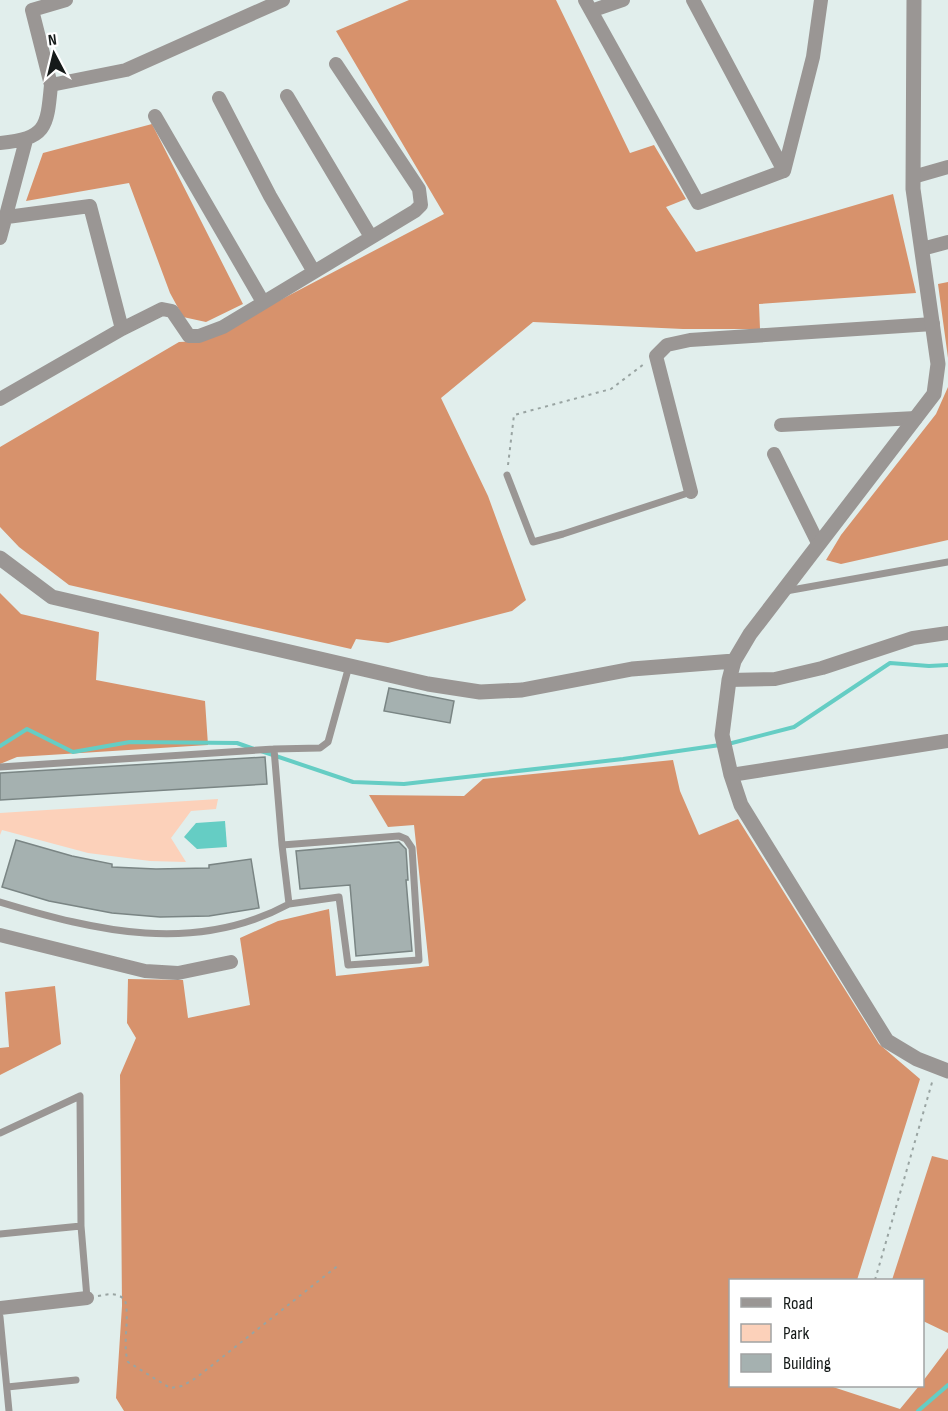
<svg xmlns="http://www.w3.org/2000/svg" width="948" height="1411" font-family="'Sofia Sans Condensed',sans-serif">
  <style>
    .green { fill: #fcd1ba }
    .forest { fill: #d7926c }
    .water { fill: #65cdc4 }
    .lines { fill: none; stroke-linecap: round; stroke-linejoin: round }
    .stream { stroke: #65cdc4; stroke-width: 4 }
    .building { fill: #a5b1b0; stroke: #7a8584; stroke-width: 1.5 }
    .path { stroke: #99a4a2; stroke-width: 2; stroke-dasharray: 3 4.5; stroke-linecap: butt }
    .service { stroke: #9a9694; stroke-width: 7 }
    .minor { stroke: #9a9694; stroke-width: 14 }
    .tertiary { stroke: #9a9694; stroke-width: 15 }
  </style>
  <rect width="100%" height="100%" fill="#e1eeec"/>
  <path class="green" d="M218,799L216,809L191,811L171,838L186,862L150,861L88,853L2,830L0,835V813Z"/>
  <path class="forest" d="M409,0H556L630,153L654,145L686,199L666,207L696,252L893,194L916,293L759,304L760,329H683L533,322L441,398L488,496L526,600L512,611L388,643L356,639L351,649L69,585L19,547L0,527V447L179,342L202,341L444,214L336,31Z
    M152,124L243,304L206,322L183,317L170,293L129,183L26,201L43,153Z
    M948,282V358L938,284Z
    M948,387V540L841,564L826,560L841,535L936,414Z
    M0,593L21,614L99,632L96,680L205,701L208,745L17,757L0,764Z
    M673,760L680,791L699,835L738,819L879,1044L920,1079L857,1280H730V1386H830L900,1409L919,1386H922L923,1381L948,1348V1411H124L116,1398L122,1306L120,1075L136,1038L127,1023L128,979L183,980L188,1018L250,1005L240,938L278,921L329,909L336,976L429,966L414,825L388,827L369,795L464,796L483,779Z
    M55,986L61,1044L0,1075V1048L9,1047L5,992Z
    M932,1156L948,1160V1333L923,1321L922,1280H892Z"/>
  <path class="water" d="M225,821L227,847L197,849L184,837L196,823Z"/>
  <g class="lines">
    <path class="stream" d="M728,744L794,727L890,663L929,666L948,665
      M0,746L27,729L73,752L130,742L237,743L254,749
      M261,751L353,782L404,784L623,759L720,745
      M918,1411L948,1385"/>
  </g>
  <path class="building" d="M389,688L454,701L450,723L384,711Z
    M265,757L267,784L0,800V773Z
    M16,840L72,856L112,864V867L156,869L209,868V865L251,859L259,908L209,916L160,917L112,913L49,901L2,887Z
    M399,842L406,849L408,880H406L412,951L356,956L350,885L300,889L296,851Z"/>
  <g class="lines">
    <path class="path" d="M508,465L514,415L611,389L644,364
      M875,1280L933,1079
      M98,1296C109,1294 117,1292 125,1300C130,1320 122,1344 128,1362L170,1388L182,1386L196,1378L340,1264
      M844,1387V1386"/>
    <path class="service" d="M507,475L533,542L563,534L691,492
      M786,591L948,562
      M0,767L274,749
      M282,845L399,836L406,839L412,848L419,960L348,965L339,897L289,904L282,845L274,749L320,748L328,742L349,666
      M0,902C96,931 195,955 289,904
      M0,1133L80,1096L81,1226L87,1298
      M0,1234L81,1226
      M0,1317L9,1411
      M7,1387L76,1380"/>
    <path class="minor" d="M585,0L698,203L784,171L813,57L821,0
      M693,0L784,171
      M591,11L623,0
      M51,85L32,10L66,0
      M287,96L371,237
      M219,98L270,196L314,272
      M155,116L263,302
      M0,143C46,138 47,129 51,85L126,70L283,0
      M913,177L948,167
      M7,217L90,206L122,329
      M0,238L26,140
      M922,249L948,242
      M0,399L122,329L162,309L172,311L189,336H199L223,327L415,211L421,205L419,189L336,64
      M781,425L916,418
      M774,454L818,543
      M691,492L656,356L667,345L690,340L933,324
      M729,680L775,679L822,668L913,638L948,633
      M731,775L948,741
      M0,935L145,971L178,973L231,962
      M0,1308L87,1298"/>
    <path class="tertiary" d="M914,0L913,189L938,364L934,394L750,634L734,661L729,680L722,735L731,775L741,805L887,1041L917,1059L948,1071
      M0,558L52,597L428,684L480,692L522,690L632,669L734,661"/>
  </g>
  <rect x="729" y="1279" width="195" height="108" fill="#ffffff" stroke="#a1a3a3" stroke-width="1.5"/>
  <rect x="741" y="1298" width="30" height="9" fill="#9a9694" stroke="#a1a3a3" stroke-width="1.5"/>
  <text x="783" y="1309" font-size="18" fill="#151a19">Road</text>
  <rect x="741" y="1324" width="30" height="18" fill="#fcd1ba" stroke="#a1a3a3" stroke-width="1.5"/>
  <text x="783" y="1339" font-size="18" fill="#151a19">Park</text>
  <rect x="741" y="1354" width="30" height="18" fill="#a5b1b0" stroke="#a1a3a3" stroke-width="1.5"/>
  <text x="783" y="1369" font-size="18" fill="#151a19">Building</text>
  <g transform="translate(54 54) rotate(353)" stroke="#ffffff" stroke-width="4.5" paint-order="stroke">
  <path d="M0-4.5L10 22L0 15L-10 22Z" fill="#151a19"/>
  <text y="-9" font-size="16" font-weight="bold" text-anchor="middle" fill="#151a19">N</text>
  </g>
</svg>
